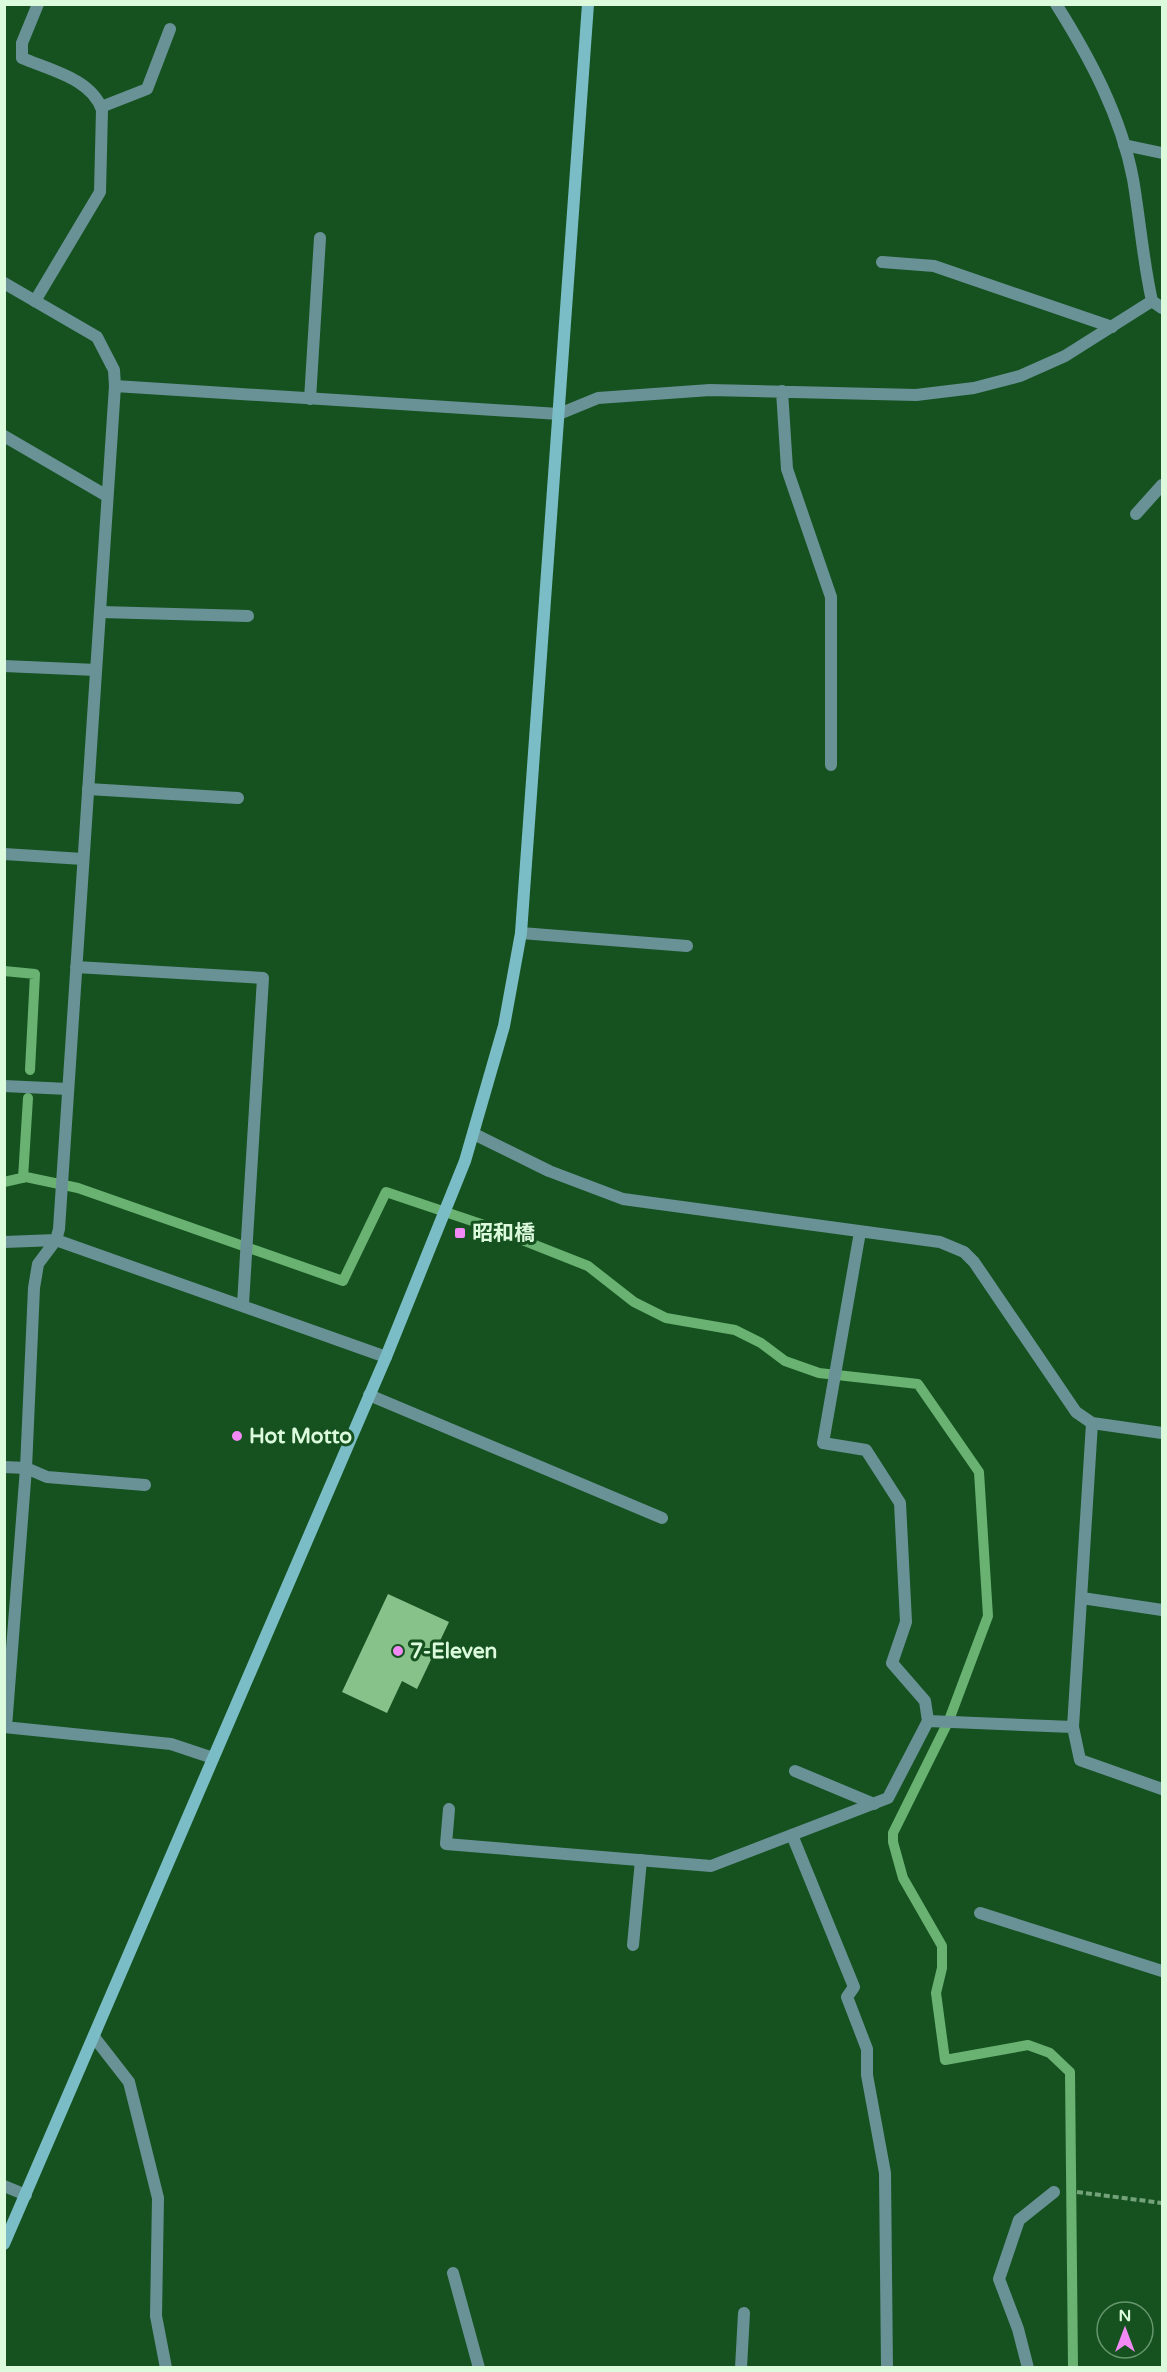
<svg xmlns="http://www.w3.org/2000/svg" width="1167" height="2372" font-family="'Varela Round','Noto Sans JP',sans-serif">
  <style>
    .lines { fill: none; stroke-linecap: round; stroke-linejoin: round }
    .stream { stroke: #69b272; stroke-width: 10 }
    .building { fill: #86c28a }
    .path { stroke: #74a27a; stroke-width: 4; stroke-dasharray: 6 3; stroke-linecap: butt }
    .lane { stroke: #699297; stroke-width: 12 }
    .street { stroke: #699297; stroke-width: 12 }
    .secondary { stroke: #7bbdc6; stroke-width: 12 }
    .poi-dot { fill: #f18af4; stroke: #165220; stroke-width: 2 }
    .labels { text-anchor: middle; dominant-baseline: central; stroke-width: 6; stroke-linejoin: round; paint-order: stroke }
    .poi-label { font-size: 21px; font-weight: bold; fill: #dcfbdd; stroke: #165220; text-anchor: start }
  </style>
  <rect width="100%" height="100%" fill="#165220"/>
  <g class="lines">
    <path class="stream" d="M4,971L35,974L30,1070
      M23,1178L28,1098
      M4,1182L26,1177L78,1188L343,1281L386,1192L487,1226L588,1266L634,1302L666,1318L735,1330L761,1343L785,1361L819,1373L918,1384L979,1472L988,1616L949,1720L893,1833V1842L903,1878L942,1946V1968L936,1993L945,2060L1028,2045L1050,2053L1070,2072L1073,2368"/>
  </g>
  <path class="building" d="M388,1594L449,1622L417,1689L402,1681L387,1713L342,1692Z"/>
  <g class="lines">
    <path class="path" d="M1077,2192L1162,2203"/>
    <path class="lane" d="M101,107L147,89L170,29
      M882,262L934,266L1112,327
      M35,301L100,192L102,110C92,79 50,70 22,58V43L38,4
      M1136,514L1162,485
      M100,612L248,616
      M88,789L238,798
      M521,933L687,946
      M860,1232L823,1443L866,1450L900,1503L906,1622L892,1663L925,1701L928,1721
      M26,1468L47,1477L145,1485
      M795,1771L874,1804
      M792,1835L854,1987L847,1997L867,2049V2075L885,2173L887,2368
      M633,1945L641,1860
      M453,2273L479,2368
      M741,2368L744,2313
      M1028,2368L1018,2329L999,2279L1019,2220L1054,2192"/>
    <path class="street" d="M1056,4C1090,58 1121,116 1133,179C1140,220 1143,261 1152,301L1162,308
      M1124,145L1162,153
      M4,283L97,337L114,370L115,386L59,1229L56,1240L38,1264L34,1288L26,1468L6,1727
      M115,386L559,414L598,398L710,390L916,395L974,388L1020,376L1065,356L1152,301
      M782,391L787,469L831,597V765
      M310,399L320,238
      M4,436L107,496
      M4,666L96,670
      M4,854L83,859
      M76,967L263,978L243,1304
      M4,1086L68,1089
      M474,1134L549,1171L623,1199L940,1242L964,1252L974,1262L1076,1412L1092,1423L1162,1433
      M4,1242L56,1240L386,1357
      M369,1395L662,1518
      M1092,1423L1073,1727L1080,1760L1162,1789
      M4,1467L26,1468
      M1082,1598L1162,1610
      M4,1727L171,1744L213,1758
      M449,1809L446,1844L711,1866L888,1798L928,1721L1073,1727
      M980,1913L1162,1971
      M94,2037L129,2082L158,2198L156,2316L166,2368
      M4,2186L26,2195"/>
    <path class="secondary" d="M4,2244L386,1357L465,1161L504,1026L521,933L588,4"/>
  </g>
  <g class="poi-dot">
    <rect x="454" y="1227" width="12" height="12" rx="3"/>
    <circle cx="237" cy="1436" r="6"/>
    <circle cx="398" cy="1651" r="6"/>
  </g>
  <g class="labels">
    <g class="poi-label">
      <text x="472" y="1233">昭和橋</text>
      <text x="249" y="1436">Hot Motto</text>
      <text x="410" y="1651">7-Eleven</text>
    </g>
  </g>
  <rect width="1167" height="2372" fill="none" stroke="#dcfbdd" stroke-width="12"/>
  <g transform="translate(1125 2330)"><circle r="28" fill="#165220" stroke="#65966c" stroke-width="1.5"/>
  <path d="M0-4.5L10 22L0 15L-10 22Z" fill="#f18af4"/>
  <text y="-9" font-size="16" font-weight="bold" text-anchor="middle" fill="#dcfbdd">N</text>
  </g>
</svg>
